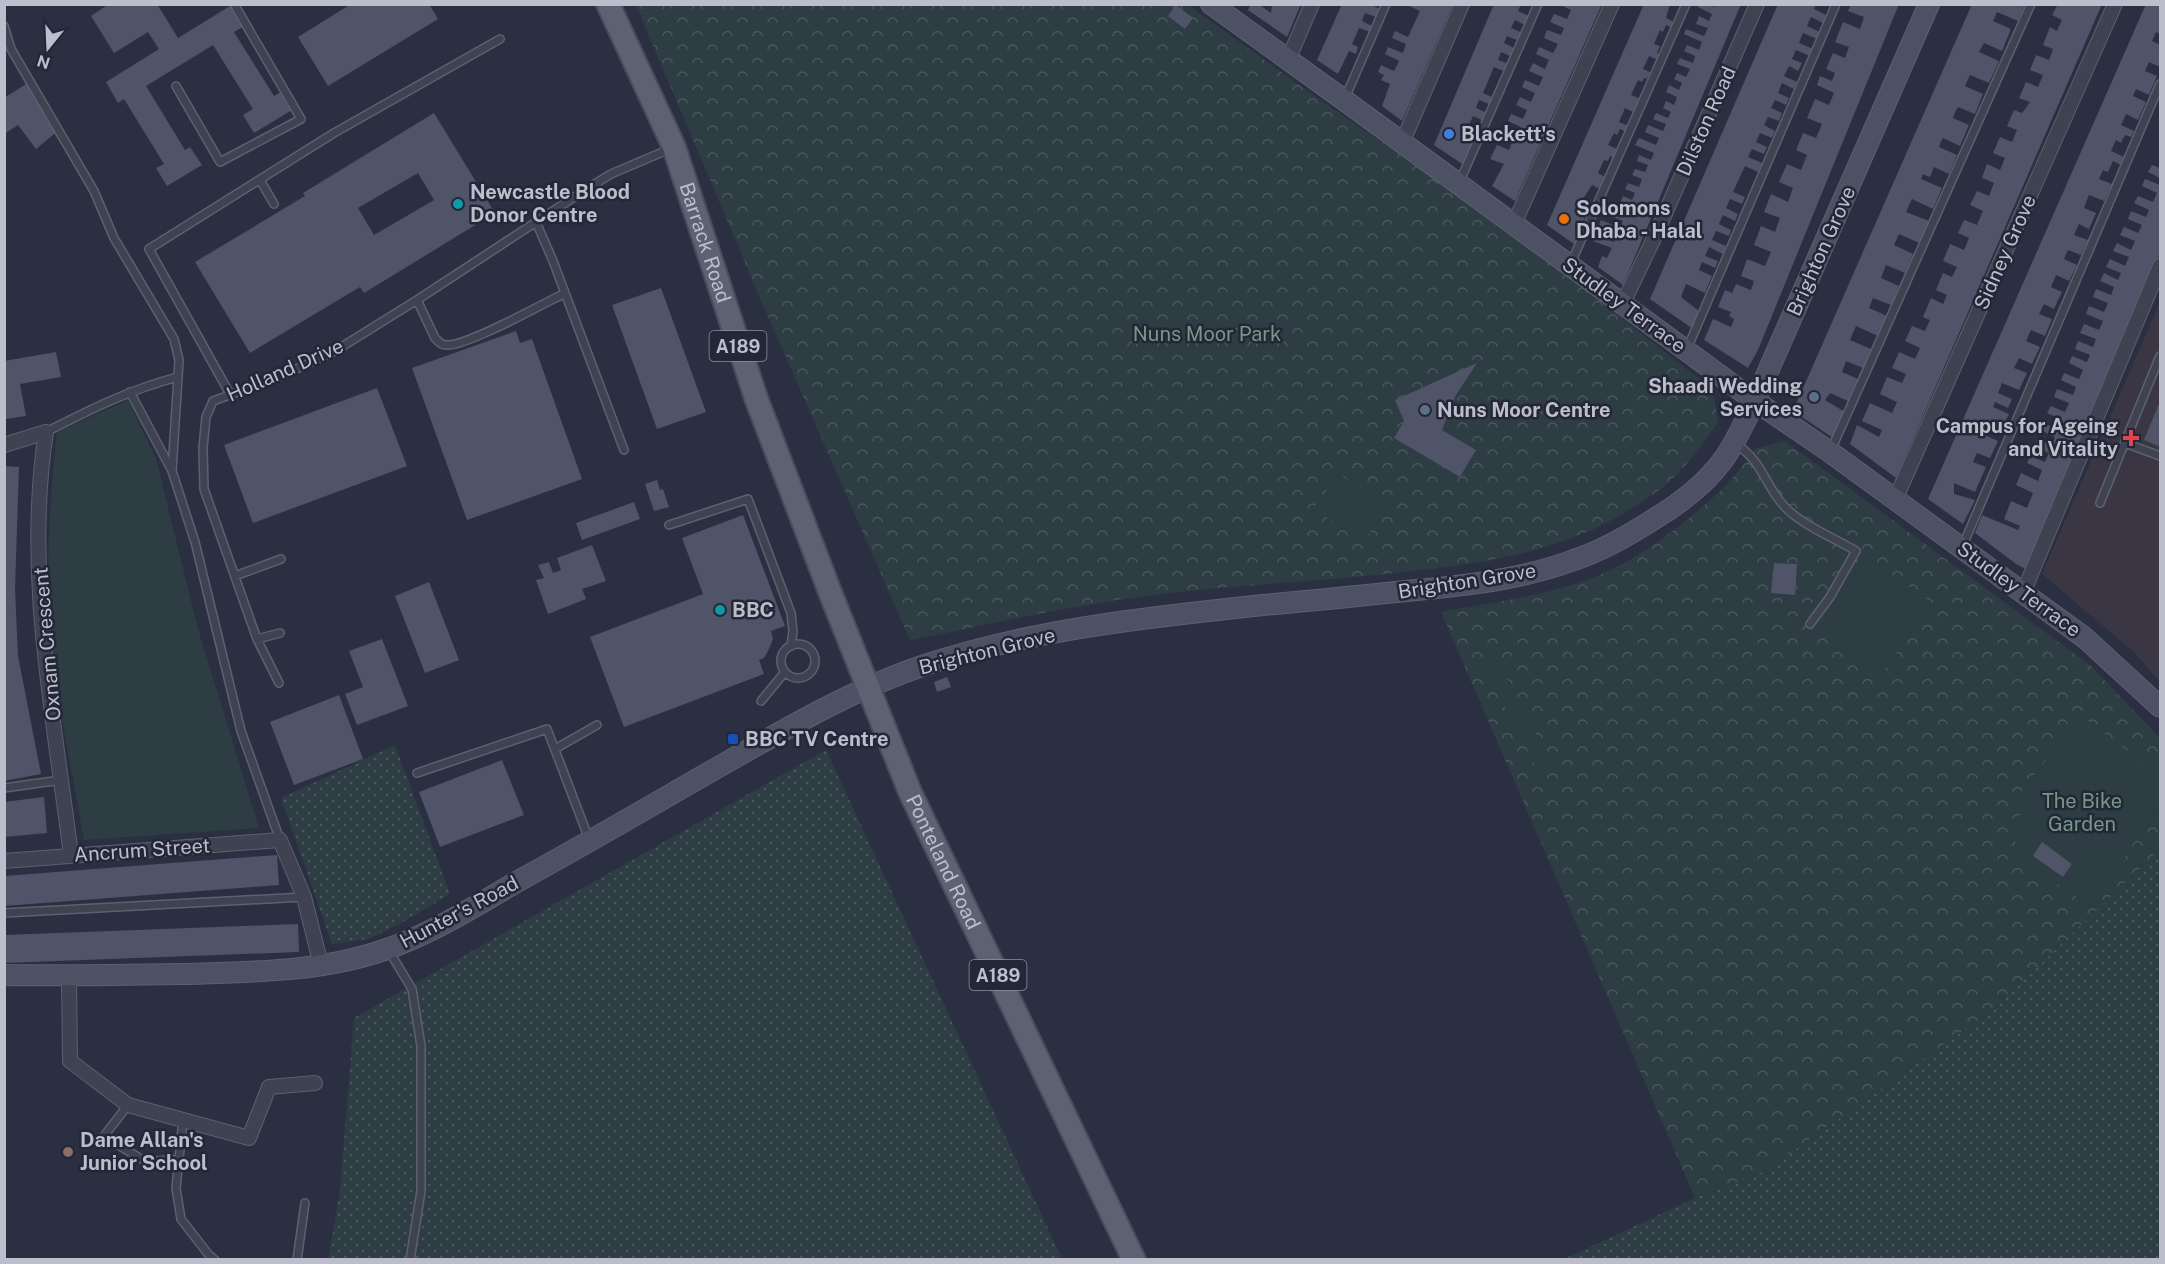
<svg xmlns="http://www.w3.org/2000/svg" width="2165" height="1264" font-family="'Public Sans',sans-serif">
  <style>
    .medical { fill: #3a3643 }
    .grass { fill: url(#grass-dots) }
    .park { fill: url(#park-crowns) }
    .garden { fill: #2d3d43 }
    .building { fill: #4f5468; fill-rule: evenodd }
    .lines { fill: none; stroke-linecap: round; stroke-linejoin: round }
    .lane-casing { stroke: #5d606f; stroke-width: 10 }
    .street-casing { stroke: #5d606f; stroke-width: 16 }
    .secondary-casing { stroke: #5d606f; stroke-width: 22 }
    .primary-casing { stroke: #484b5b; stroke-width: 26 }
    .lane { stroke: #3e4251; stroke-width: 7 }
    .street { stroke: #3e4251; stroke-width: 14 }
    .secondary { stroke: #4d5164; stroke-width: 20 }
    .primary { stroke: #5d6171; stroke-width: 22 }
    .shop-dot { fill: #3f7fe0; stroke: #232737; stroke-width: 2 }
    .culture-dot { fill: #0f9aa8; stroke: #232737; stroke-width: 2 }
    .food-dot { fill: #e8710a; stroke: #232737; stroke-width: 2 }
    .service-dot { fill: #5c6f8a; stroke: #232737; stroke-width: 2 }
    .health-dot { fill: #e0444e; stroke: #232737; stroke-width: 2 }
    .transit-dot { fill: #1a4fb4; stroke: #232737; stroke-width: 2 }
    .education-dot { fill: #8d6e63; stroke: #232737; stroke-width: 2 }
    .labels { text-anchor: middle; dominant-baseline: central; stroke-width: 5; stroke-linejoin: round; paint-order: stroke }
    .shield { fill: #232737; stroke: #8e919f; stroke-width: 1.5 }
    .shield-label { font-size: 18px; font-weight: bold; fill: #bcbecb }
    .street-label { font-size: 20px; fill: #bcbecb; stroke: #232737 }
    .poi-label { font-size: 20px; font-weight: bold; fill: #bcbecb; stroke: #232737; text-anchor: start }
    .park-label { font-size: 20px; fill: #759985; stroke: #232737 }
  </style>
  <defs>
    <pattern id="grass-dots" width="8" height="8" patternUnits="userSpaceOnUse" patternTransform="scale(1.5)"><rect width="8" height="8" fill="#2d3d43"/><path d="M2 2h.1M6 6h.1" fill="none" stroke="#4a575d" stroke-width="1.8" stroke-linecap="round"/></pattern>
    <pattern id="park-crowns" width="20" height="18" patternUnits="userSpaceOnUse" patternTransform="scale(1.5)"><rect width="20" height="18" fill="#2d3d43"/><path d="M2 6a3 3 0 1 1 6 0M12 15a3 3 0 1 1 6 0" fill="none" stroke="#4a575d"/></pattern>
  </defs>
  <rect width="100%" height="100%" fill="#2a3041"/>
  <path class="medical" d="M2160,302V682L2134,652L2042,574Z"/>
  <path class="grass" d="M395,745L450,894L398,925L368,939L332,944L281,798Z
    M826,750L1062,1259L328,1260L340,1191L354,1018Z
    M2160,849V1259L1562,1260L1695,1198L1765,1171L1994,1009Z"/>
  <path class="park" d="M636,5H1188L1323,102L1505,226L1713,390L1718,423C1704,443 1690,462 1672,479C1664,488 1653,494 1643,501C1574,549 1494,562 1412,571C1324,582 1234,584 1146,596C1066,606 988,625 910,640L760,298Z
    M1785,441L2090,665L2160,738V849L1994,1009L1765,1171L1695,1198L1441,612C1493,602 1548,596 1597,576C1631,562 1661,541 1689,518C1716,496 1736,478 1754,449Z"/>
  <path class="garden" d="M128,400L156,459L198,629L259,828L84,840C72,769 55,696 50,623C46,559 50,496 57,432Z
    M1339,474L1387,509L1362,543L1314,508Z
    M1865,556L1932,603L1879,677L1812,630Z
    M1498,661L1552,766L1539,772L1485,668Z
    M2081,716L2160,776V804L2091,905L2016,858L2015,824L2021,814L2010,806Z"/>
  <path class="building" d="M109,4H157L178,38L230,6L243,27L234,32L274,96L281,92L292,110L254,133L243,115L253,109L213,45L146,86L185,150L190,147L202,165L167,186L156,168L164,164L124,99L118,103L106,82L159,49L148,32L114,53L91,16Z
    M351,4H429L438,19L328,86L298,37Z
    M1251,4H1258L1271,13L1272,4H1301L1287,37L1248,10Z
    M1342,4H1370L1380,9L1376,17L1365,13L1362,21L1372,26L1370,32L1359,28L1352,44L1358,47L1356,54L1349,51L1338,74L1317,60Z
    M1405,4H1453L1402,121L1382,106L1390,84L1381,80L1384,75L1378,72L1381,65L1394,71L1399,61L1385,54L1388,47L1403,53L1406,44L1392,38L1395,31L1408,37L1420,11Z
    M1494,4H1521L1518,11L1529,16L1525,25L1515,20L1511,28L1523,33L1519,41L1507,36L1504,43L1516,49L1512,57L1501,52L1498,60L1509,64L1506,72L1494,67L1483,93L1494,98L1491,105L1479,100L1476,108L1487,113L1484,121L1473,116L1466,132L1477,138L1465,166L1434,145Z
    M1558,4H1602L1515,201L1492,186L1504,164L1490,159L1497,145L1509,150L1512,142L1502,138L1505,131L1517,136L1521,127L1508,121L1511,114L1523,119L1527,110L1516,105L1520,97L1531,102L1535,93L1522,87L1525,80L1539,86L1543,77L1529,71L1533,63L1545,69L1549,60L1536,54L1539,47L1553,53L1558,44L1544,38L1547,30L1561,35L1564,28L1550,22L1554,14L1567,19L1571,10Z
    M1644,4H1670L1666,18L1674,22L1672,28L1666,25L1663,32L1660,30L1654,44L1660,46L1657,53L1660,55L1658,60L1649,56L1643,69L1650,72L1647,79L1644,78L1642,82L1638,80L1631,95L1639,98L1633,112L1625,108L1619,122L1629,126L1626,132L1620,129L1617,135L1614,133L1608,145L1617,149L1613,158L1610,156L1608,161L1604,160L1598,173L1605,177L1602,184L1600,189L1592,185L1583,199L1589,202L1585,211L1587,212L1574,244L1547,225Z
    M1699,4H1709L1715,7L1716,4H1741L1623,285L1598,267L1602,256L1607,258L1612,248L1593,241L1596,235L1614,242L1617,234L1599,226L1601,220L1620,228L1623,221L1605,214L1608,206L1627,214L1630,208L1620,203L1623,196L1632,200L1635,193L1625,189L1628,183L1639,187L1642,179L1632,175L1635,169L1645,172L1648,165L1637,161L1639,155L1651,160L1654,153L1635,145L1639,138L1656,145L1659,138L1645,132L1648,125L1663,131L1666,124L1653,119L1656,113L1668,118L1671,112L1663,108L1666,101L1674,105L1677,97L1666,92L1669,85L1679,90L1682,83L1674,79L1677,73L1686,77L1690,69L1677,64L1680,58L1693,63L1695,56L1684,51L1687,45L1699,50L1702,42L1684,34L1686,29L1704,36L1708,28L1696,24L1699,16L1709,21L1712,14L1698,7Z
    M1778,4H1816L1814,9L1826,15L1823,23L1811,17L1807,26L1820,32L1817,39L1803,33L1799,43L1813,49L1810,56L1796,50L1792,59L1802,63L1798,71L1789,66L1784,76L1797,82L1794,89L1782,83L1778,93L1789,98L1786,105L1775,100L1771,108L1782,113L1779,121L1768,117L1764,125L1775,131L1772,138L1760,133L1756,142L1767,147L1764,154L1752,149L1748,157L1762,163L1758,172L1745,166L1733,192L1745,197L1742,204L1730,199L1726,208L1738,214L1735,221L1723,215L1719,224L1731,230L1729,236L1716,231L1712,240L1726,246L1723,254L1709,247L1705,256L1718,261L1715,268L1702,262L1699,270L1712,276L1705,293L1686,284L1681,297L1699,311L1693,329L1650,299Z
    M1851,4H1899L1758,350L1748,368L1704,340L1713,319L1731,327L1734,319L1729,316L1731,312L1718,307L1725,290L1732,293L1736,284L1751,290L1754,281L1741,276L1747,259L1765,266L1771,252L1754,245L1761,226L1775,232L1780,218L1764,212L1771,194L1788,202L1793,188L1779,182L1787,164L1801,170L1807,155L1796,150L1803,133L1816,138L1822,124L1807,118L1815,99L1829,105L1834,93L1817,85L1820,76L1832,81L1835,73L1826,69L1833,53L1845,58L1849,47L1835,42L1843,22L1860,29L1864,17L1848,11Z
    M1972,4H2025L2018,21L1997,12L1993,21L2011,29L2002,51L1984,43L1979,52L1999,61L1989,83L1970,75L1965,86L1983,94L1975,114L1958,107L1955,112L1953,118L1969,125L1960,146L1943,138L1941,141L1939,147L1957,155L1949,174L1934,167L1930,177L1923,174L1921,179L1942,188L1933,209L1912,199L1906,212L1929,221L1919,243L1899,234L1894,245L1913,254L1905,273L1886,265L1881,278L1899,286L1891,305L1873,298L1869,308L1887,316L1878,336L1856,326L1850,340L1871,349L1863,368L1846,361L1842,372L1858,379L1848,401L1830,393L1825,400L1845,412L1833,438L1793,411Z
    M2058,4H2102L1896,478L1850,444L1857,425L1879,437L1882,430L1862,421L1870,403L1892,413L1897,402L1880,394L1887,377L1902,383L1906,374L1892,368L1899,352L1915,359L1920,348L1905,341L1912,326L1925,331L1930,320L1923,317L1931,298L1943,304L1947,295L1936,290L1943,273L1952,277L1957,267L1943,261L1950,244L1964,250L1969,238L1958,233L1964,220L1977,225L1983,211L1970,205L1977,191L1989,196L1994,183L1982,178L1987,164L2000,170L2005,158L1993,153L2000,137L2012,142L2017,130L2007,126L2014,110L2022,113L2030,102L2019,98L2026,82L2038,87L2043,75L2030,70L2036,55L2049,60L2053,49L2043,45L2050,27L2057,31L2062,20L2052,15Z
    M2146,4H2160V34L2156,32L2152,41L2160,45V67L2149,62L2145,71L2157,76L2149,95L2136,89L2133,96L2146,102L2138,120L2126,114L2121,125L2134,131L2131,137L2125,135L2121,143L2116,140L2111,151L2124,157L2121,165L2113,161L2108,172L2103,170L2099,179L2112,184L2104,201L2089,195L2084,208L2096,213L2089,229L2079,224L2074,235L2088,240L2081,255L2068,250L2064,259L2077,265L2069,281L2056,275L2051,287L2062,292L2058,300L2054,309L2044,304L2039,314L2052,319L2045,336L2031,330L2026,341L2040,347L2032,364L2019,358L2014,368L2027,373L2019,390L2002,383L1998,393L2012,399L2008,408L1995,402L1993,407L2009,414L2001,430L1990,425L1985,435L1998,441L1990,458L1977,453L1973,462L1986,467L1975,492L1954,483V494L1975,500L1963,524L1928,499Z
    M1176,5L1193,18L1185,29L1168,16Z
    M26,84L59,130L36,149L18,125L4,134V98Z
    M434,113L495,213L364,293L360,287L250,353L195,262L305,196L303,193ZM418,173L434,200L374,235L358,208Z
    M2152,165L2160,168V178L2148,172Z
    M2145,179L2160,185V254L2026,569L2016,564L1975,533L1982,515L2018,530L2020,526L2004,519L2011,501L2027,508L2033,493L2016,485L2021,473L2038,481L2042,470L2027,463L2030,456L2045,462L2049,453L2034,447L2037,439L2052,445L2055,437L2040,430L2043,423L2058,429L2062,420L2047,413L2051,406L2065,412L2069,403L2054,397L2057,389L2073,395L2076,387L2061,380L2064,373L2079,379L2083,370L2069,363L2072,356L2087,362L2090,355L2075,349L2078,341L2093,347L2096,339L2080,333L2084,324L2099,330L2103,321L2086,314L2089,306L2104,312L2108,303L2093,297L2096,289L2111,295L2114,287L2100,281L2104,273L2118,280L2121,273L2106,267L2110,259L2125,266L2129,257L2113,251L2117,243L2131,250L2135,241L2120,235L2124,227L2138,233L2142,225L2128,219L2131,211L2146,217L2149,210L2134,203L2138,196L2153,202L2157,193L2142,186Z
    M661,288L706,412L657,429L612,305Z
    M516,331L520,343L532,339L582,479L467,520L412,368Z
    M56,352L61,377L20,384L26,416L6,419L4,409V361Z
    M1477,363L1456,395L1442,430L1476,450L1460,477L1394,438L1404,421L1395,400Z
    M377,388L407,466L253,523L224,445Z
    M2160,401V447L2144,440Z
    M4,466L19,467L15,589L18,656L41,774L4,781Z
    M657,480L660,490L663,489L669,507L654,511L645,484Z
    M634,502L640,519L582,540L576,523Z
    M743,515L785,626L771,631L773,639L769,649L764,658L759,660L764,674L624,727L590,637L703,594L682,538Z
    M592,545L606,581L582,589L586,599L548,614L536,580L544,578L538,565L549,562L553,573L561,570L557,558Z
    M1774,563L1797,564L1795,595L1771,593Z
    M429,582L459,660L425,673L395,596Z
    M382,639L408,706L357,725L345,694L363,687L349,651Z
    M947,677L951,687L937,692L934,682Z
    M339,695L363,759L294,785L270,722Z
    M502,760L524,815L440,847L419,792Z
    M44,797L47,833L4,837V802Z
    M2042,842L2072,864L2063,877L2033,856Z
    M277,855L279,885L4,906V876Z
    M298,924L299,952L4,963V935Z"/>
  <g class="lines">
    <defs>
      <path id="lane" d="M4,26L11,49L94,191L114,238L174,339L179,360L178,377
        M176,86L220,162L301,119L234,4
        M1345,98L1386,4
        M260,180L274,204
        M1459,183L1538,4
        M536,222L553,261L624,450
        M1571,263L1686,4
        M417,300L435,338C439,342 441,345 447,345C467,346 543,304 565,293
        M1687,349L1836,4
        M130,392L171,469
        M230,394L149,249L334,133L500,39
        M46,432C89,410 131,389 178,377L172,471L195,542L241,731L280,840
        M2125,443L2160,456
        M1736,444C1764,463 1764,484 1784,506C1800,524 1834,538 1856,551L1830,597L1810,624
        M1831,450L2031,4
        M2100,503L2160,356
        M669,525L748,499L791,613L793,631L791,646
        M1963,545L2160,84
        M235,576L281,559
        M257,639L280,633
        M781 661a17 17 0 1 1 34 0a17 17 0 1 1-34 0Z
        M279,683L257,639L204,489L203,448L206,417L213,401L277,378L335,351L417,300L588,188L611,174L672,148
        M761,701L784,673
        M555,749L597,725
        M417,773L547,729L589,839
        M4,788L61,780
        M4,913L304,897
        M389,951L412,989L421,1046V1191L410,1260
        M128,1105L104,1136L141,1159L156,1161L179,1159
        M183,1120L176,1188L181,1219L208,1254L215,1260
        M297,1260L305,1203"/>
      <path id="street" d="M1288,60L1312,4
        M1402,143L1462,4
        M1514,224L1612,4
        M1623,303L1656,234L1757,4
        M4,445L46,432C24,573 54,716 71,856
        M1895,500L2115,4
        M2023,593L2160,266
        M4,861L280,840L304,897L321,965
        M69,976L70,1061L128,1105L249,1138L269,1087L315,1083"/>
      <path id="secondary" d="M1211,4L1344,100L1755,401L1830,452L2085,638L2160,707
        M4,975C65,976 125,975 186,974C252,972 321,972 384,950C432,934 477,905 520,880C593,840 664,798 736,757C796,723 859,687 925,665C1034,629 1150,617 1263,605C1311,601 1358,596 1406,591C1463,586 1520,580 1574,560C1601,551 1626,537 1651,521C1678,505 1704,486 1723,460C1736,442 1745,421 1755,401L1929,4"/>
      <g id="primary">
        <path id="s1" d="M608,4L674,147L756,398L830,592L910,792L1134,1260"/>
      </g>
    </defs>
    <use href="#lane" class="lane-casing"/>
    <use href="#street" class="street-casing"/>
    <use href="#secondary" class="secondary-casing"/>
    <use href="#primary" class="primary-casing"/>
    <use href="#lane" class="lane"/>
    <use href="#street" class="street"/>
    <use href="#secondary" class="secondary"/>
    <use href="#primary" class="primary"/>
  </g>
  <circle class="shop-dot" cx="1449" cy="134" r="6"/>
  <g class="culture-dot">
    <circle cx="458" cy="204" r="6"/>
    <circle cx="720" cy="610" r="6"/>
  </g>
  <circle class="food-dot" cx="1564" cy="219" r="6"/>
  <g class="service-dot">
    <circle cx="1814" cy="397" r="6"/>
    <circle cx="1425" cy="410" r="6"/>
  </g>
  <path class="health-dot" d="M2128 429h6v6h6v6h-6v6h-6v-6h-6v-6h6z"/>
  <rect class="transit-dot" x="727" y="733" width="12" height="12" rx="3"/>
  <circle class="education-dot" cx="68" cy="1152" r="6"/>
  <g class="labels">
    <g class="shield">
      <rect x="709.5" y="331" width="57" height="30" rx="4.5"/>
      <rect x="969.5" y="960" width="57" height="30" rx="4.5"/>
    </g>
    <g class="shield-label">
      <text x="738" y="346">A189</text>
      <text x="998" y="975">A189</text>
    </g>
    <g class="street-label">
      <text transform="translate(1706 121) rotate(-66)">Dilston Road</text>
      <text stroke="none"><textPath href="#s1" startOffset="258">Barrack Road</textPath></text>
      <text transform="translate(1821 251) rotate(-66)">Brighton Grove</text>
      <text transform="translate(2005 252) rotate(-66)">Sidney Grove</text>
      <text transform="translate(1624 305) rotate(36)">Studley Terrace</text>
      <text transform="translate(285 370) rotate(-24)">Holland Drive</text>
      <text transform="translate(1467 581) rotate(-9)">Brighton Grove</text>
      <text transform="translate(2019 589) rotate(36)">Studley Terrace</text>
      <text transform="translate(47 644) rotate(-95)">Oxnam Crescent</text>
      <text transform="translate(987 651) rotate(-14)">Brighton Grove</text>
      <text transform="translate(142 850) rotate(-4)">Ancrum Street</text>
      <text stroke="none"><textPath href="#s1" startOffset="922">Ponteland Road</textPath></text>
      <text transform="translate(459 912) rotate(-28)">Hunter's Road</text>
    </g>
    <g class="poi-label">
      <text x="1461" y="134">Blackett's</text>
      <text x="470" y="192">Newcastle Blood<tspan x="470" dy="23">Donor Centre</tspan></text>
      <text x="1576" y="208">Solomons<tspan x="1576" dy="23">Dhaba - Halal</tspan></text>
      <text x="1802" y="386" text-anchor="end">Shaadi Wedding<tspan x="1802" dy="23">Services</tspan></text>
      <text x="1437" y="410">Nuns Moor Centre</text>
      <text x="2118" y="426" text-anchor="end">Campus for Ageing<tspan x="2118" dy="23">and Vitality</tspan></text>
      <text x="732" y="610">BBC</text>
      <text x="745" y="739">BBC TV Centre</text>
      <text x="80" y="1140">Dame Allan's<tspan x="80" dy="23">Junior School</tspan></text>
    </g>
    <g class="park-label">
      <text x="1207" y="334">Nuns Moor Park</text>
      <text x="2082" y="801">The Bike<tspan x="2082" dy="23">Garden</tspan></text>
    </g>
  </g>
  <rect width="2165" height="1264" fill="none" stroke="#bcbecb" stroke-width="12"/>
  <g transform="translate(48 48) rotate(198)" stroke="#232737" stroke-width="4.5" paint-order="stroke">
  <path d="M0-4.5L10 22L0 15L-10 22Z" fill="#bcbecb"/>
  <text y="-9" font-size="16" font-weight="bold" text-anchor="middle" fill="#bcbecb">N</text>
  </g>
</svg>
